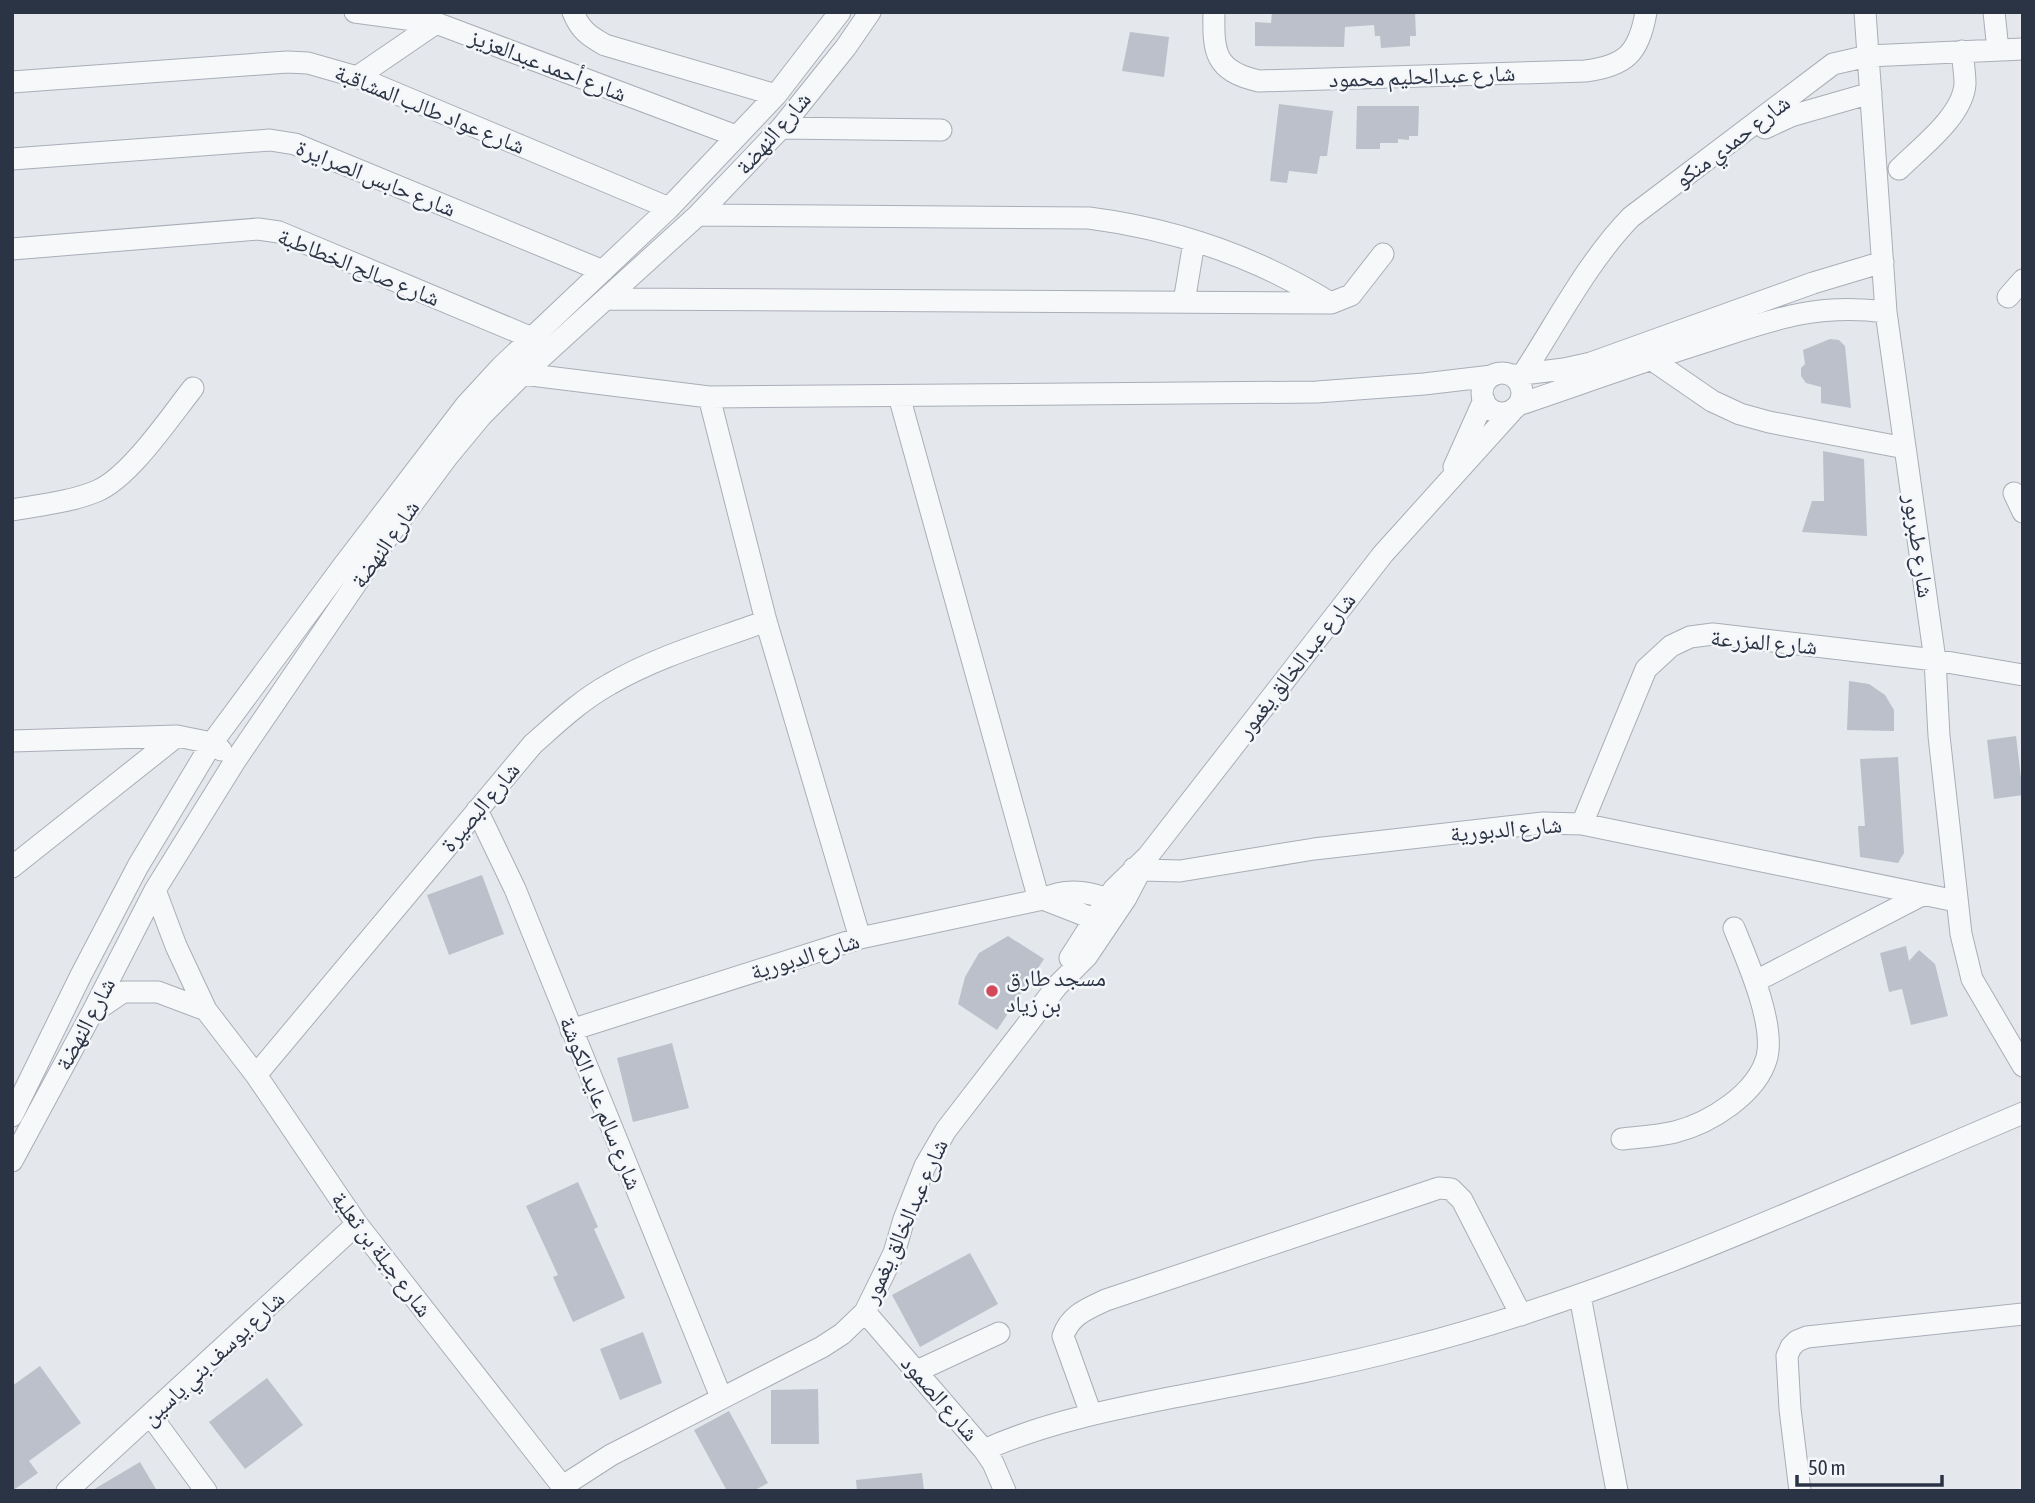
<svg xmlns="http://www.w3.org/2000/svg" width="2035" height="1503" font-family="'Asap Condensed','Noto Naskh Arabic',sans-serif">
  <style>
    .building { fill: #bbc0ca }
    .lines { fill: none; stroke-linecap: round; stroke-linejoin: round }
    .minor-casing { stroke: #a9aeb7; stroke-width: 23 }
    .minor { stroke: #f7f8fa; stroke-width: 21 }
    .poi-dot { fill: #d1495b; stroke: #f4f6f9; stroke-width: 2.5 }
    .labels { text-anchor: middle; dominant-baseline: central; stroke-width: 5; stroke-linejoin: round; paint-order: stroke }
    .street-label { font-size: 23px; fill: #2b3445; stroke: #f4f6f9 }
    .poi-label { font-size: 23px; fill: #2b3445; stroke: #f4f6f9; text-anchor: start }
  </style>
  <rect width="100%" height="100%" fill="#e4e7ec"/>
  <path class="building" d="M1272,12H1415L1416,36H1410V46L1381,48L1380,36H1375L1374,25L1345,27L1344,47L1255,46V22L1271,23Z
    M1130,32L1169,37L1164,77L1122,71Z
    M1279,104L1333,111L1327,156H1320L1317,174L1289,171L1287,183L1270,181Z
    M1357,106H1419L1418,136H1409V140L1398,139V143H1380V149H1356Z
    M1830,339L1839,340L1845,346L1851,408L1821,403V387L1806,383L1801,376V368L1805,364L1803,350Z
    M1823,451L1864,459L1867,536L1802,532L1812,501H1824Z
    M1849,681L1869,684L1885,695L1894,710V731L1847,730Z
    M2016,736L2023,795L1994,799L1987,740Z
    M1898,757L1904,853L1898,863L1860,857L1858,826H1865L1860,759Z
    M482,875L504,934L449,955L427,895Z
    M1008,936L1044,959L997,1030L958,1004L965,977L979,953Z
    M1906,946L1909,961L1919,950L1935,964L1948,1016L1911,1025L1902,989L1889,992L1880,953Z
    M672,1043L689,1108L633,1122L617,1058Z
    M578,1182L598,1227L594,1229L625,1298L573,1322L553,1277L558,1275L526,1206Z
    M970,1253L998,1304L920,1347L892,1295Z
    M643,1332L662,1383L620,1400L600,1349Z
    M40,1366L81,1423L29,1461L38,1473L12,1491V1386Z
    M267,1378L303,1425L245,1469L209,1422Z
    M818,1389L819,1444H771V1390Z
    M729,1411L768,1483L753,1491H727L694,1430Z
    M140,1462L157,1491H91Z
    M922,1473L924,1491H857L856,1480Z"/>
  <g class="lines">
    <defs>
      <path id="minor" d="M355,12L436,23L736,136
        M573,12C580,30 589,36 605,45L776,95
        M1214,12C1213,53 1215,71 1259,81L1585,71C1625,66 1639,54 1646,12
        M1865,12L1886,312L1935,660L1939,736L1961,934L1972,979L2023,1066
        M1994,12L1998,50
        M357,77L436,23
        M12,82L287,62L308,63L357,77L669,208
        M781,128L941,130
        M1765,128L1791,116L1871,93
        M12,159L270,140L295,144L603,271
        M1899,169C1920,148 1963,116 1965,84C1965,73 1963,62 1962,51
        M698,215L1089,218C1174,229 1256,257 1329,302
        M12,249L258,229L279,232L532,338
        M2008,297L2023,280
        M606,299L1331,303L1351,295L1383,254
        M1184,302L1194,242
        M1651,359L1712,401L1740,414L1769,422L1905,448
        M1482 393a20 20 0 1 1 40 0a20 20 0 1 1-40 0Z
        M523,374L709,397L1317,392L1424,384L1492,376
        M1523,374C1557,322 1588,261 1631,217L1833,64L1868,56L2023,49
        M1515,375L1564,369L1591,363L1813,283L1883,262
        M899,396L1039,900
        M709,397L766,621L860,938
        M1518,405C1577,385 1635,364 1695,345C1765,323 1810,302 1886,312
        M1454,467L1484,400
        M2014,493L2023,512
        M12,510C40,505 71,502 97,491C130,477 170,417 193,388
        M12,741L177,736L212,743L221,750
        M477,810L515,889L721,1397
        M1582,824L1646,669L1671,646L1690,637L1713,634L1935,660L2023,675
        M12,867L177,736
        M1134,868L1142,870L1180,871L1314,849L1543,823L1582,824L1956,901
        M155,890L176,946L206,1010L256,1075L357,1224L566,1491
        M1043,899L1107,924
        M1070,958L1114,889L1148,856L1383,554L1512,411
        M1756,981L1922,895
        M95,1011L123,992H158L206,1010
        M571,1030L860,938L1043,899C1070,886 1093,893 1120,903
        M256,1075L533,744C558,722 581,700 610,684C658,656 715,640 766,621
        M12,1116L81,975L138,866L212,743L343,566L466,405L501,367L669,208L776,95L840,12
        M1622,1139C1639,1137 1658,1136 1675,1132C1710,1123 1757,1094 1767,1057C1775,1023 1747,960 1734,928
        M12,1161L93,1011L155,890L235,761L387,538L448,456L482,415L523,374L698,215L781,128L846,47L870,12
        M1580,1296L1617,1491
        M865,1312L984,1450L993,1463L1005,1491
        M917,1371L999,1333
        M1091,1414L1063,1336C1070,1315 1087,1309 1106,1300L1439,1188L1451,1189L1462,1200L1521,1315
        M151,1416L206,1491
        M984,1450C1044,1423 1109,1410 1174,1397C1252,1382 1330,1368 1406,1348C1618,1294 1822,1198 2023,1113
        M563,1486L611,1455L822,1347L842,1334L865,1312L894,1253L904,1219L925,1166L946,1130L1057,986L1087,956L1126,898L1148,856
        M67,1491L357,1224
        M1800,1491L1790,1409L1787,1356L1791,1347L1797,1341L1807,1337L2023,1314"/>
    </defs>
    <use href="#minor" class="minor-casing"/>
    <use href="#minor" class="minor"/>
  </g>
  <circle class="poi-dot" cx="992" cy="991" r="7"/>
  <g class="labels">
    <g class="street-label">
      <text transform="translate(548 65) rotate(21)">شارع أحمد عبدالعزيز</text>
      <text transform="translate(1422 76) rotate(-2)">شارع عبدالحليم محمود</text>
      <text transform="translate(430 109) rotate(22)">شارع عواد طالب المشاقبة</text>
      <text transform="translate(773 133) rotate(-49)">شارع النهضة</text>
      <text transform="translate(1732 141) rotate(-37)">شارع حمدي منكو</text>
      <text transform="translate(376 178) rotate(22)">شارع حابس الصرايرة</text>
      <text transform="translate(359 267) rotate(22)">شارع صالح الخطاطبة</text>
      <text transform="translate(385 544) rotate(-55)">شارع النهضة</text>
      <text transform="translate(1919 546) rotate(82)">شارع طبربور</text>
      <text transform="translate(1764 642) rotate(5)">شارع المزرعة</text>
      <text transform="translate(1296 665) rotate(-52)">شارع عبدالخالق يغمور</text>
      <text transform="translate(480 807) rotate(-50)">شارع البصيرة</text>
      <text transform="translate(1506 829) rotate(-5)">شارع الدبورية</text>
      <text transform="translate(805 956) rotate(-17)">شارع الدبورية</text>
      <text transform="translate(85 1024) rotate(-62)">شارع النهضة</text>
      <text transform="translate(601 1103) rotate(68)">شارع سالم عايد الكوشة</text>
      <text transform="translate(905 1221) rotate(-66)">شارع عبدالخالق يغمور</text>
      <text transform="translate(382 1254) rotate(53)">شارع جبلة بن ثعلبة</text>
      <text transform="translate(213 1358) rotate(-43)">شارع يوسف بني ياسين</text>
      <text transform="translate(940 1398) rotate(49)">شارع الصمود</text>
    </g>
    <g class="poi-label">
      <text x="1006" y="978">مسجد طارق<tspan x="1006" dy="26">بن زياد</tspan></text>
    </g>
  </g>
  <rect width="2035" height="1503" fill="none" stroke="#2b3445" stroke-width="28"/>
  <path d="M1797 1475v10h145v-10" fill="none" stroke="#2b3445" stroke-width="3.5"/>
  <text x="1808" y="1475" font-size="21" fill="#2b3445" stroke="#f4f6f9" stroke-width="5" paint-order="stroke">50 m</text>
</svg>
